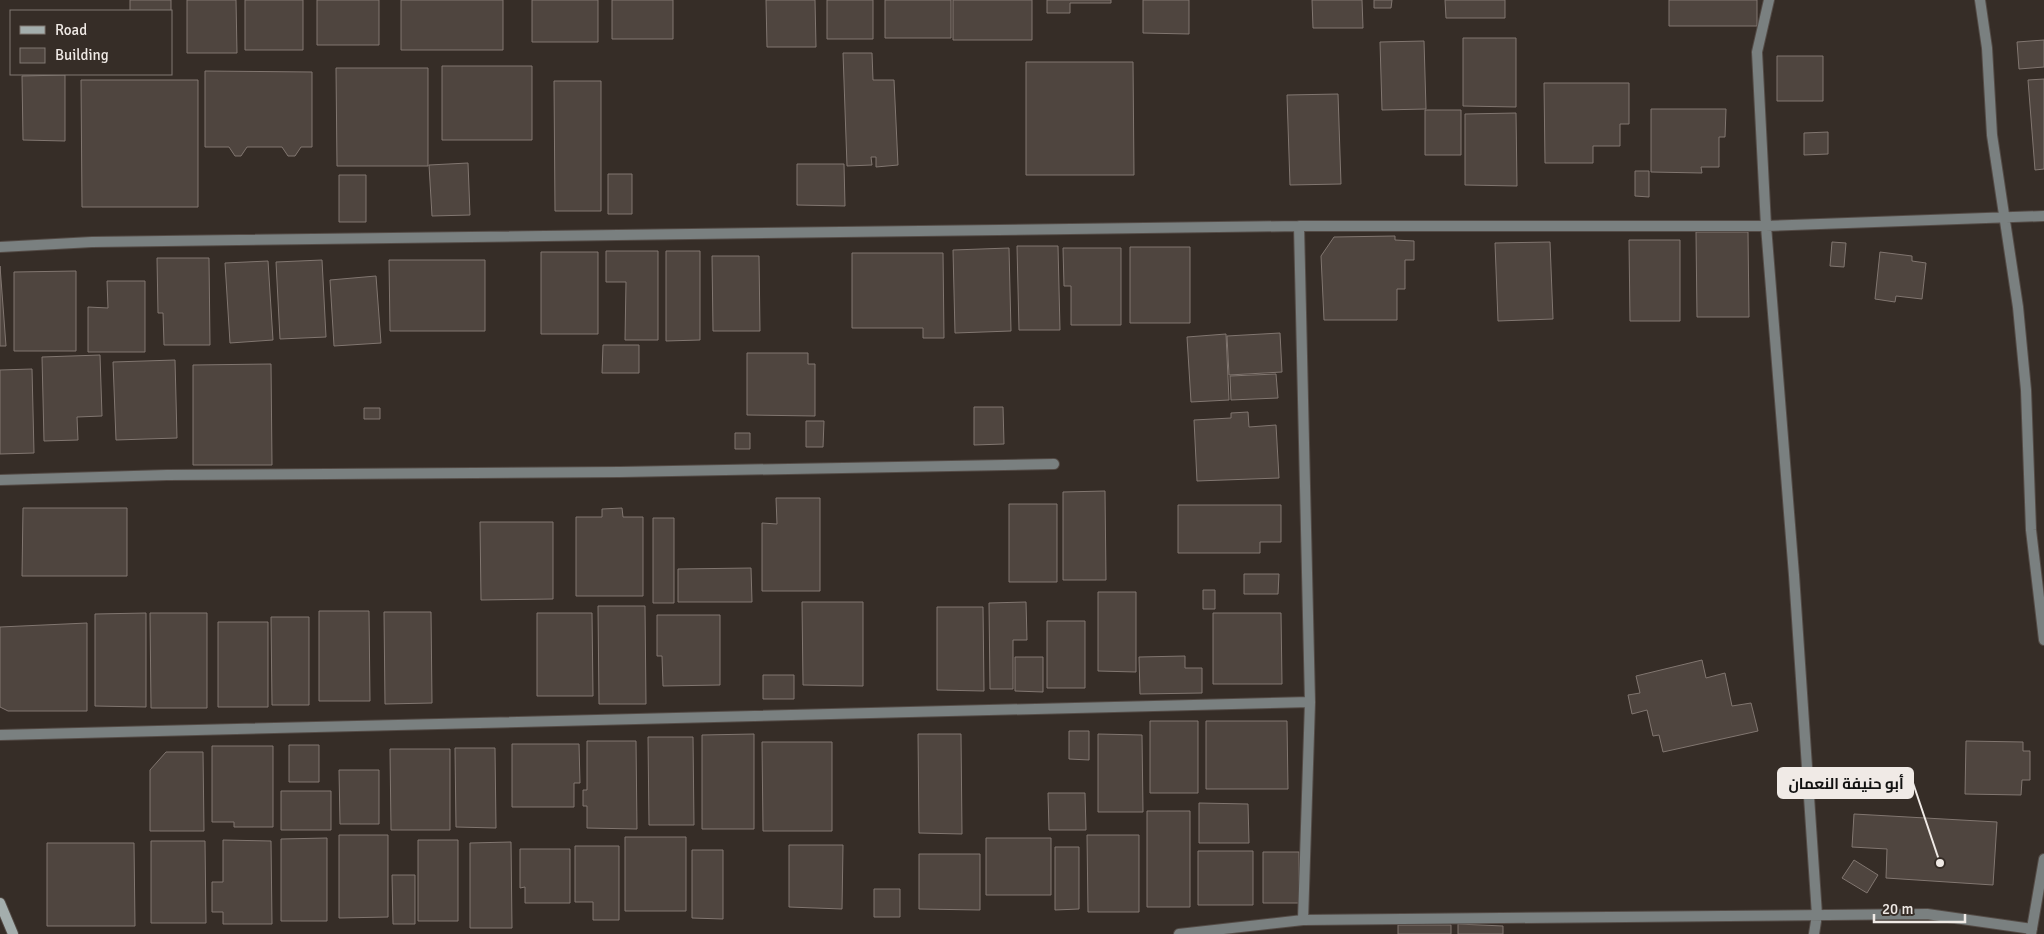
<svg xmlns="http://www.w3.org/2000/svg" width="2044" height="934" font-family="Signika,Cairo,sans-serif">
  <style>
    .building { fill: #4f453f; stroke: #817670 }
    .lines { fill: none; stroke-linecap: round; stroke-linejoin: round }
    .street-casing { stroke: #544b46; stroke-width: 12 }
    .secondary-casing { stroke: #544b46; stroke-width: 12 }
    .street { stroke: #7a8080; stroke-width: 10 }
    .secondary { stroke: #a4aead; stroke-width: 10 }
    .leader { fill: none; stroke: #f0eae6; stroke-width: 2 }
    .callout-dot { fill: #f0eae6; stroke: #362d27; stroke-width: 2 }
    .callout { fill: #f0eae6; stroke: #f0eae6; stroke-width: 2 }
    .callout-label { font-size: 15px; text-anchor: middle; font-weight: bold; fill: #111 }
  </style>
  <rect width="100%" height="100%" fill="#362d27"/>
  <path class="building" d="M130,0H171V11H130Z
    M187,0H236L237,53H187Z
    M245,0H303V50H245Z
    M317,0H379V45H317Z
    M401,0H503V50H401Z
    M532,0H598V42H532Z
    M612,0H673V39H612Z
    M766,0H815L816,47H767Z
    M827,0H873V39H827Z
    M885,0H951V38H885Z
    M953,0H1032V40H953Z
    M1047,0H1111V3H1070V13H1047Z
    M1143,0H1189V34L1143,33Z
    M1312,0H1362L1363,28H1313Z
    M1374,0H1392L1391,8H1374Z
    M1445,0H1505V18H1446Z
    M1669,0H1757V26H1669Z
    M1463,38H1516V107L1463,106Z
    M2044,40V67L2019,69L2017,42Z
    M1424,41L1426,109L1382,110L1380,42Z
    M843,53H872L873,80H894L898,165L876,167V157H871L872,165L847,166Z
    M1777,56H1823V101H1777Z
    M1026,62H1133L1134,175H1026Z
    M442,66H532V140H442Z
    M336,68H428V166H337Z
    M205,71L312,72V147H301L295,156H288L282,147H247L241,156H235L229,147H205Z
    M65,75V141L23,140L22,76Z
    M2044,79V169L2035,170L2028,80Z
    M81,80H198V207H82Z
    M554,81H601V211H555Z
    M1544,83H1629V124H1620V146H1593V163H1545Z
    M1338,94L1341,184L1290,185L1287,95Z
    M1651,109H1726L1725,137H1719V167H1701L1702,173L1651,172Z
    M1425,110H1461V155H1425Z
    M1516,113L1517,186L1465,185V114Z
    M1828,132V154L1804,155V133Z
    M468,163L470,215L432,216L429,165Z
    M797,164H844L845,206L797,205Z
    M1635,171H1649V197L1635,196Z
    M608,174H632V214H608Z
    M339,175H366V222H339Z
    M1696,232H1748L1749,317H1697Z
    M1395,236V240L1414,241V260H1405V289H1397V320H1324L1321,256L1334,237Z
    M1629,240H1680V321H1630Z
    M1550,242L1553,319L1498,321L1495,243Z
    M1832,242L1846,243L1844,267L1830,266Z
    M1017,246H1058L1060,330H1019Z
    M1130,247H1190V323H1130Z
    M1009,248L1011,331L955,333L953,250Z
    M1063,248H1121V325H1071V286H1064Z
    M606,251H658V340H625L626,282H606Z
    M666,251H700V340L666,341Z
    M541,252H598V334H541Z
    M1880,252L1912,256V261L1926,263L1922,299L1896,296L1895,302L1875,299Z
    M852,253H943L944,338H923V328H852Z
    M712,256H759L760,331H713Z
    M157,258H209L210,345H164L163,313H158Z
    M322,260L326,337L280,339L276,262Z
    M389,260H485V331H390Z
    M268,261L273,340L230,343L225,263Z
    M0,266L6,346H0Z
    M76,271V351H14V272Z
    M376,276L381,343L334,346L330,280Z
    M107,281H145V352H88V307L108,308Z
    M1280,333L1282,372L1229,375L1227,336Z
    M1226,334L1229,400L1191,402L1187,337Z
    M603,345H639V373H602Z
    M747,353H808V364H815V416L747,415Z
    M100,355L102,416L77,417L78,440L44,441L42,357Z
    M175,360L177,438L116,440L113,362Z
    M271,364L272,465H193V365Z
    M32,369L34,453L0,454V370Z
    M1276,374L1278,398L1231,400L1230,376Z
    M974,407H1003L1004,444L974,445Z
    M364,408H380V419H364Z
    M1248,412L1249,427L1276,425L1279,478L1197,481L1194,420L1231,418V413Z
    M806,421H824L823,447H806Z
    M735,433H750V449H735Z
    M1105,491L1106,580H1063V492Z
    M776,498H820V591H762V523L777,524Z
    M1009,504H1057V582H1009Z
    M1178,505H1281V542H1260V553H1178Z
    M23,508H127V576H22Z
    M622,508L623,517H643V596H576V517H602V509Z
    M653,518H674V603H653Z
    M480,522H553V599L481,600Z
    M751,568L752,602H678V569Z
    M1244,574H1279L1278,594H1244Z
    M1203,590H1215V609H1203Z
    M1098,592H1136V672L1098,671Z
    M802,602H863V686L803,685Z
    M1026,602L1027,640H1013V689H990L989,603Z
    M598,606H645L646,704H599Z
    M937,607H983L984,691L937,690Z
    M319,611H369L370,701H319Z
    M384,612H431L432,703L385,704Z
    M146,613V707L95,706V614Z
    M150,613H207V708H151Z
    M537,613H592L593,696H537Z
    M1213,613H1281L1282,684H1213Z
    M657,615H720V685L663,686L662,656H657Z
    M271,617H309V705H272Z
    M1047,621H1085V688H1047Z
    M218,622H268V707H218Z
    M87,623V711H8L0,707V627Z
    M1185,656V668H1202V693L1140,694L1139,657Z
    M1015,657H1043V692L1015,691Z
    M1702,660L1706,678L1725,673L1732,706L1751,703L1758,731L1663,752L1659,735L1653,736L1647,710L1632,714L1628,695L1640,693L1636,676Z
    M763,675H794V699H763Z
    M1150,721H1198V793H1150Z
    M1206,721H1287L1288,789H1206Z
    M1069,731H1089V760L1069,759Z
    M754,734V829H702V735Z
    M918,734H961L962,834L919,833Z
    M1098,734L1142,735L1143,812H1098Z
    M648,737H693L694,825H649Z
    M587,741H636L637,829L587,828V806H583V790H587Z
    M1966,741L2023,742V751H2030V780H2022L2021,795L1965,794Z
    M762,742H832V831H763Z
    M512,744H579L580,783H574V807H512Z
    M289,745H319V782H289Z
    M212,746H273V827H234V822H212Z
    M455,748H495L496,828L456,827Z
    M390,749H450V830H391Z
    M166,752H203L204,831H150V770Z
    M339,770H379V824H340Z
    M281,791H331V830H281Z
    M1048,793H1085L1086,830H1049Z
    M1199,803L1248,804L1249,843H1199Z
    M1147,811H1190V907H1147Z
    M1854,814L1997,822L1993,885L1886,878L1887,849L1852,847Z
    M339,835H388V917L339,918Z
    M1087,835H1139V912H1088Z
    M625,837H686V911H625Z
    M327,838V921H281V839Z
    M986,838H1051V895H986Z
    M223,840L271,841L272,924H223V912H212V882H223Z
    M418,840H458V921H418Z
    M151,841H205L206,923H151Z
    M511,842L512,928H470V843Z
    M47,843H134L135,926H47Z
    M789,845H843L842,909L789,907Z
    M575,846H619V920H593V902H575Z
    M1055,847H1079V909L1055,910Z
    M520,849H570V903H525V887L520,888Z
    M692,850H723V919L692,918Z
    M1198,851H1253V905H1198Z
    M1263,852H1299V903H1263Z
    M919,854H980V910L919,909Z
    M1854,860L1878,875L1867,893L1842,878Z
    M392,875H415V924H393Z
    M874,889H900V917H874Z
    M1458,924L1503,926V934H1458Z
    M1398,925H1451V934H1398Z"/>
  <g class="lines">
    <defs>
      <path id="street" d="M1769,0L1757,52L1766,226L1794,575L1817,915L1814,934
        M1980,0L1987,48L1992,135L2018,307L2026,390L2031,530L2044,640
        M1299,226L1310,702L1303,920
        M0,247L92,242L1299,226H1766L2044,216
        M0,480L167,475L620,472L1054,464
        M0,735L1310,702
        M1179,934L1303,920L1927,914L2032,929
        M2031,934L2044,859"/>
      <path id="secondary" d="M0,903L13,934"/>
    </defs>
    <use href="#street" class="street-casing"/>
    <use href="#secondary" class="secondary-casing"/>
    <use href="#street" class="street"/>
    <use href="#secondary" class="secondary"/>
  </g>
  <path class="leader" d="M1940 863L1913 783"/>
  <circle class="callout-dot" cx="1940" cy="863" r="5"/>
  <rect class="callout" x="1778" y="768" width="135" height="30" rx="5"/>
  <g class="callout-label">
    <text x="1846" y="789">أبو حنيفة النعمان</text>
  </g>
  <rect x="10" y="10" width="162" height="65" fill="#362d27" stroke="#807973"/>
  <rect x="20" y="26" width="25" height="8" fill="#a4aead" stroke="#807973"/>
  <text x="55" y="35" font-size="15" fill="#f0eae6">Road</text>
  <rect x="20" y="48" width="25" height="15" fill="#4f453f" stroke="#807973"/>
  <text x="55" y="60" font-size="15" fill="#f0eae6">Building</text>
  <path d="M1874 914v8h91v-8" fill="none" stroke="#f0eae6" stroke-width="2.5"/>
  <text x="1882" y="914" font-size="15" fill="#f0eae6" stroke="#362d27" stroke-width="4" paint-order="stroke">20 m</text>
</svg>
